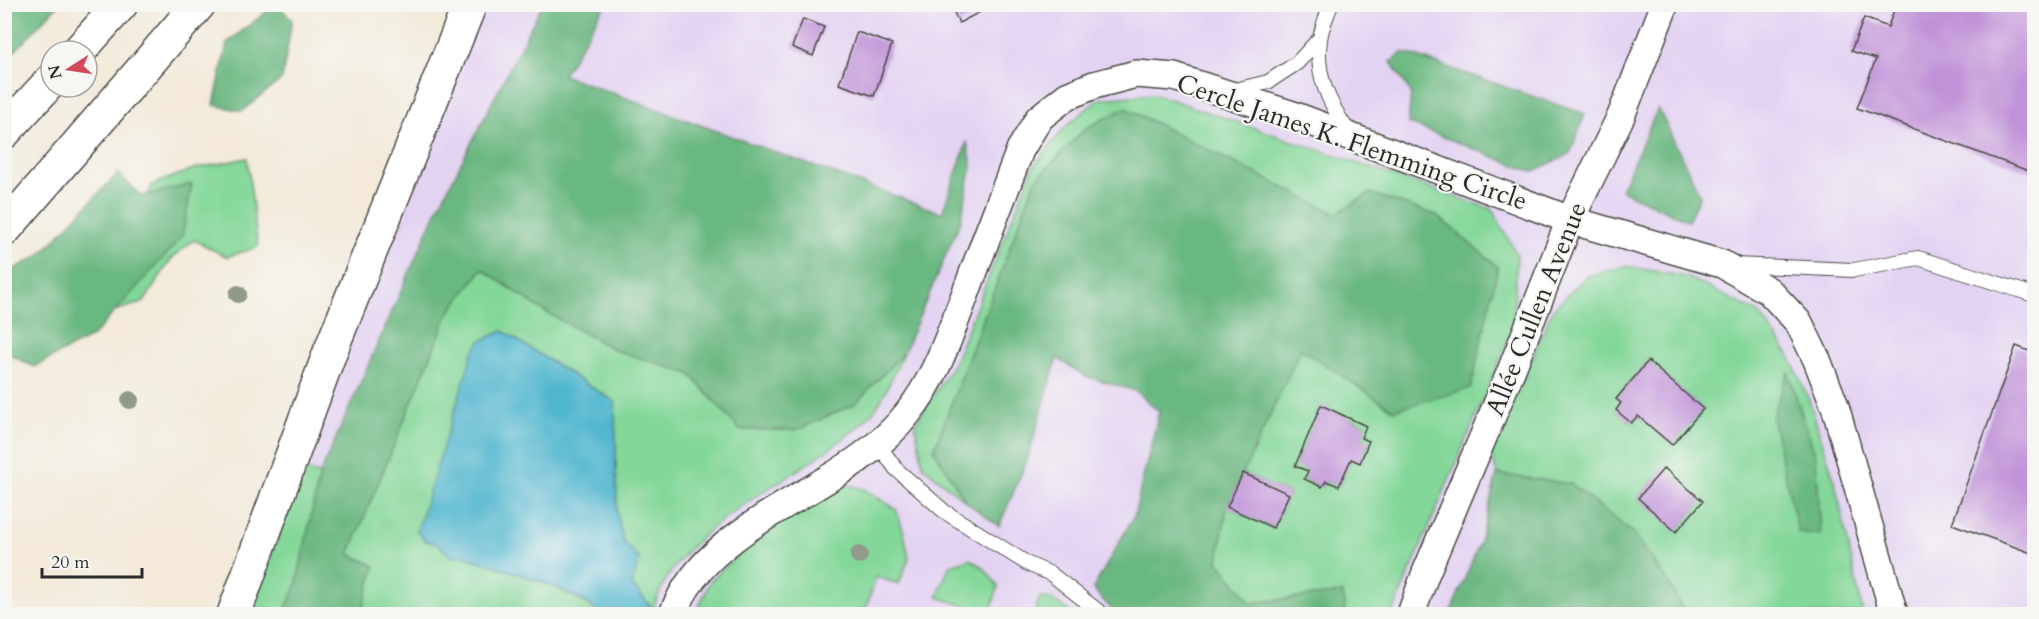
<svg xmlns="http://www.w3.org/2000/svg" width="2039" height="619" font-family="Cardo,serif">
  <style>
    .built { fill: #e3d3f2 }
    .green { fill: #83d799; stroke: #578162; stroke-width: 1.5; fill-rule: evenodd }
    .forest { fill: #6ab881; stroke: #4a7256; stroke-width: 1.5 }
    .water { fill: #50b6cf; stroke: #3e707d; stroke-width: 1.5 }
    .building { fill: #c092d8 }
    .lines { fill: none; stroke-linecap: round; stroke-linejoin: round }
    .service-casing { stroke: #494845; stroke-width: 16 }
    .minor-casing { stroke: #494845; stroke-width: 30 }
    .motorway-casing { stroke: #494845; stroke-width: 36 }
    .service { stroke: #fff; stroke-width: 14 }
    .minor { stroke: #fff; stroke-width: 27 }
    .motorway { stroke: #fff; stroke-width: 33 }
    .tree { fill: #919989 }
    .labels { text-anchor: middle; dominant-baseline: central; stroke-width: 4.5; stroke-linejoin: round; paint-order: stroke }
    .street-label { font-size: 26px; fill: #2b2b2b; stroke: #f6f6f2 }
  </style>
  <rect width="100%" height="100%" fill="#f6f6f2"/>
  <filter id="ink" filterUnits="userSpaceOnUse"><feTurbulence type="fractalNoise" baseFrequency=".0167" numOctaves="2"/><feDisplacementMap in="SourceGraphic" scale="12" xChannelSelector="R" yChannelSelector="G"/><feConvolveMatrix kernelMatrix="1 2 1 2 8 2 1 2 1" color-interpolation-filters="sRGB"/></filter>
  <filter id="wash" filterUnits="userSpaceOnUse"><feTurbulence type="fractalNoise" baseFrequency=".008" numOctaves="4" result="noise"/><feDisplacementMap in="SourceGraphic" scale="24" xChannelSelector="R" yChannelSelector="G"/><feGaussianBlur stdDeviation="1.35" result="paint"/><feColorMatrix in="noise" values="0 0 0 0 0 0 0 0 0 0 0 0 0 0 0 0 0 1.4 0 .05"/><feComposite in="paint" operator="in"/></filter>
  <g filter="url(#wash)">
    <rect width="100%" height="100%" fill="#f3eada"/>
    <path class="built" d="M470,5H2034V614H234Z"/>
    <path class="green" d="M1155,94L1492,209L1517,255L1513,329L1392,614H1345L1343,593L1251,603L1218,561L1227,507L1273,528L1289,494L1243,473L1301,348L1394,410L1370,193L1336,214L1125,108L1086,128L1035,181L934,450L966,502L923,466L915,424L953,365L1033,167L1066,126L1099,99ZM1321,406L1366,425L1361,438L1369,442L1361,463L1351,459L1339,486L1326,481L1322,487L1304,480L1308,471L1295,465Z
      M247,158L258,247L227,257L194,240L171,259L144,302L91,318L115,273L152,185L193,169Z
      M1626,266L1687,277L1759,313L1790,356L1809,400L1835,482L1863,614H1685L1665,577L1571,484L1497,474L1491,453L1553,309L1587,276ZM1648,361L1703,409L1672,445L1638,416L1631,423L1616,410L1621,403L1616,398ZM1664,468L1702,501L1677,531L1638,498Z
      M482,269L544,311L690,374L740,430L854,404L904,352C897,367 882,403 872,413C807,482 683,513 653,609L632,585L639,558L623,542L617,513L615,402L502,331L480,341L418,531L424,540L437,544L452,557L463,556C512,572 560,585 602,614H361L375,566L349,554L448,314Z
      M303,470L320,474L296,587L283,614H250Z
      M840,483L864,489L896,509L904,533L909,558L899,584L876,577L864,614H696L710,581L750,544Z
      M970,559L984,568L998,586L990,614L937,597L950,565Z
      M1040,597L1052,599L1073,614H1034Z"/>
    <path class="forest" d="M5,4L58,5L5,62L4,5Z
      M275,5H278L292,20L282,79L242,111L214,105L227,43Z
      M542,5H605L563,75L942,213L967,142L972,165L961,220L904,352L855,404L797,430H740L690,374L615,350L544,311L482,269L448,314L349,554L375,566L361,614H283L296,587L320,474L438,208Z
      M1403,52L1585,114L1570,154L1532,172L1408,123L1411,93L1391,62Z
      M1125,108L1336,214L1370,193L1436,215L1498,267L1471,388L1394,410L1301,349L1227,507L1218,561L1251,603L1343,593L1345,614H1116L1093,589L1134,516L1159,412L1136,391L1085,376L1057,358L1028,458L999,526L966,502L934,450L1035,181L1086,128Z
      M1658,108L1700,195L1688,221L1621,190Z
      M118,173L141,196L192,184L182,237L93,336L34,367L5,352V274L40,255Z
      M1788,372L1816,457L1821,535L1798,532L1772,417Z
      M1497,474L1571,484L1633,533L1665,577L1685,614H1450L1480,542Z"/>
    <path class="water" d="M503,331L615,402L617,513L623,542L639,558L632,585L653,609L651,614H602L582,600L544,582L464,556L452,557L437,544L424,540L417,531L472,354L480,341Z"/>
    <g id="blocks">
      <path class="building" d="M954,4H981L984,10L959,23L951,6Z
        M1896,4H2034V173L1857,108L1876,59L1851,51L1864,18L1888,27Z
        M803,19L824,27L813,56L792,47Z
        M857,32L892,44L874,96L839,84Z
        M2016,346L2034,353V554L1952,524Z
        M1648,361L1703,409L1672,445L1638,416L1631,423L1616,410L1621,403L1616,399Z
        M1321,405L1366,426L1361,438L1369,441L1360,463L1351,459L1339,486L1326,481L1322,487L1304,479L1308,471L1295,466Z
        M1664,468L1703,501L1676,532L1638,498Z
        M1243,473L1289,494L1273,528L1227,507Z"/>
    </g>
  </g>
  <g filter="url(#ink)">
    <use href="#blocks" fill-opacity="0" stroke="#494845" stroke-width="1.5"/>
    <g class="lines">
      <defs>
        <path id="service" d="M1331,4C1327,16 1321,28 1320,40C1315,75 1329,103 1348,131
          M1231,91L1268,82L1297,63L1320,38
          M1735,265L1854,270L1918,258L2034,295
          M878,444L896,469L945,512L1028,564L1051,574L1102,614"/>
        <path id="minor" d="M673,614C709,517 848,492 908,413C936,378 949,336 965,295C983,246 1002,198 1020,150L1039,118L1067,96L1094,85L1136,74L1174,77L1293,115L1570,220L1722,264L1769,291L1799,323L1817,360L1835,406L1894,614
          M1411,614L1425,575L1511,371L1570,220L1621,116L1665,4"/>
        <path id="motorway" d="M79,51L121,4
          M4,132L51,81
          M4,230L199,4
          M234,614L330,352L470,4"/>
      </defs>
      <use href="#service" class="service-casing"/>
      <use href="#minor" class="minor-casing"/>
      <use href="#motorway" class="motorway-casing"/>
      <use href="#service" class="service"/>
      <use href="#minor" class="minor"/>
      <use href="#motorway" class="motorway"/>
    </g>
    <g class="tree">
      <circle cx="238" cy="294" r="9"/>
      <circle cx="130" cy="400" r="9"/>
      <circle cx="859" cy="555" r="9"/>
    </g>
  </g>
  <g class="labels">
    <g class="street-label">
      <text transform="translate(1352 142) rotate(19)">Cercle James K. Flemming Circle</text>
      <text transform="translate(1536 309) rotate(-68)">Allée Cullen Avenue</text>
    </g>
  </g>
  <rect width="2039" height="619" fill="none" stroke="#f6f6f2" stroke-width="24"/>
  <g transform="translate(69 69) rotate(258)"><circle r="28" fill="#f6f6f2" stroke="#a5a5a2" stroke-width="1.5"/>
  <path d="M0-4.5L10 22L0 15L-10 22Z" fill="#d1495b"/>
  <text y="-9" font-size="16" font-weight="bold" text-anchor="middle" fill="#2b2b2b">N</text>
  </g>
  <path d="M42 568v9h100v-9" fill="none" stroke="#2b2b2b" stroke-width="3"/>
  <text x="51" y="568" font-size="18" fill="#2b2b2b" stroke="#f6f6f2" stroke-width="4.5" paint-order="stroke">20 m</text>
</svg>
